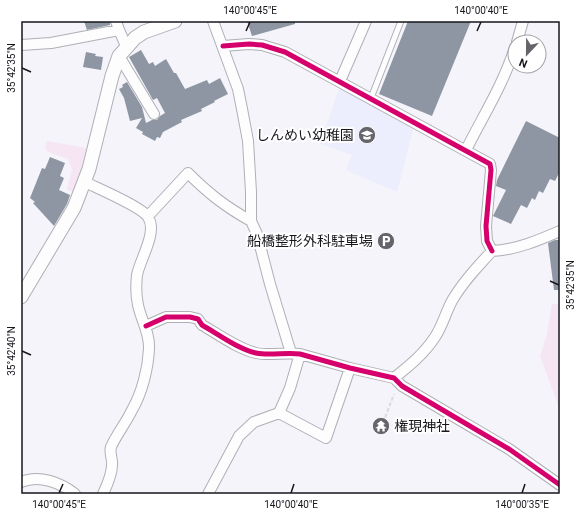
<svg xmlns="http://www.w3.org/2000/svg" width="581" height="515" font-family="Roboto,'Noto Sans JP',sans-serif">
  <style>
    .built { fill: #ecedfd }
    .green { fill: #f6e5f2 }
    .building { fill: #8e96a3 }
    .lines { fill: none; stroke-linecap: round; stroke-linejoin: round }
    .service-casing { stroke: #afb0b6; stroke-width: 7 }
    .minor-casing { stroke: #afb0b6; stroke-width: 12 }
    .tertiary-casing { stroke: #afb0b6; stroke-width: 15 }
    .path { stroke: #dbdbdd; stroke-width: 2; stroke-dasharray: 4 2; stroke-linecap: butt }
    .service { stroke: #fdfdfe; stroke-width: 5 }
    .minor { stroke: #fdfdfe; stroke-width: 10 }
    .tertiary { stroke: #fdfdfe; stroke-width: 13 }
    .cycleway-casing { stroke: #fff; stroke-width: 8 }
    .cycleway { stroke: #d6006c; stroke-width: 5 }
    .ticks { fill: none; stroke: #16161d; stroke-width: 1.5 }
    .labels { text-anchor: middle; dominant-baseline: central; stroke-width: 4; stroke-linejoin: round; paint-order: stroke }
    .poi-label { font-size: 14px; fill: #16161d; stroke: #fff; text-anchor: end }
    .neatline { fill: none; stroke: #16161d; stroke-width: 1.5 }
    .ticks-label { font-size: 10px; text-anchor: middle; fill: #16161d }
  </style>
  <rect width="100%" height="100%" fill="#f4f4fa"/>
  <path class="built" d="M340,86L414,126L397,192L346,170L352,155L320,144Z"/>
  <path class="green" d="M47,141L86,148L81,172L73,191L67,190L72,169L68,159L48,152L45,147Z
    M552,304H560V410L540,356L547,334Z"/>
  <path class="building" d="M84,21H110V25L87,30Z
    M247,21H295V24L252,36Z
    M408,21H471L432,116L379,94Z
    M141,50L149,64L153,62L155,66L166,59L174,73H176L185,89L207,80L209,84L220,78L228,94L214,101L215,102L201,109L202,111L181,120L182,122L163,132L160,138L157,137L155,141L142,134L143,132L136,128L142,118L130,121L124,98L119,89L123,87L122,85L127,82L142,107L146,123L152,120H157L160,116L165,113L157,98L153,100L129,57Z
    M86,52L96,54L95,56L103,57L101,70L83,67Z
    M526,121L560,138V171L555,181L550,179L543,193L539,191L535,200L532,198L527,208L521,205L511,224L493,216L506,190L496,186L497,180Z
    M50,157L65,163L60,176L64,178L59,190L70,195L67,204L54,226L33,203L35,202L30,198L42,168L45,169Z
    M555,240H560V290H554L548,243Z"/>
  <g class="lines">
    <defs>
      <path id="service" d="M371,98L401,21"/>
      <path id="minor" d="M116,21L119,30L126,46
        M213,21L238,89L242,109L248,141L251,192V221L257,234L270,284L291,353
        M517,42L523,21
        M21,45L51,43L119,30
        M223,46L249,44L262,45L285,52L490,164L491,170L486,226L487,241L492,251
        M119,56L154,114
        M340,81L366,21
        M466,150C483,116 504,83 515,47
        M85,182C97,188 142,207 148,217C158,232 140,259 137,275C136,284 136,296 138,305C141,320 150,333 149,349C148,369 142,393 132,410C126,423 116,435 111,447C109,453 113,460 112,465C112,475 107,485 103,494
        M148,216L188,173C209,194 226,207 251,221
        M146,326L166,317H190L198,319L202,325C218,334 238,349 256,353C270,356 285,352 300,354L350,368L394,378L402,386L509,449L560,485
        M394,378C409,366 424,354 435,337C443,325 446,311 453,299C464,281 478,266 492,251C516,250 539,240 560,231
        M279,413L326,438L350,368
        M21,482C39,474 61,483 75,494
        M208,494L239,436L254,422L279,413L290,388L300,354"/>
      <path id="tertiary" d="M21,297L74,208L89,169L112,76L119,56L135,38L144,32L175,21"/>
    </defs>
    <use href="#service" class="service-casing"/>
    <use href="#minor" class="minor-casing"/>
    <use href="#tertiary" class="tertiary-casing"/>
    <path class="path" d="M383,423L394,394"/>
    <use href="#service" class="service"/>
    <use href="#minor" class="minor"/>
    <use href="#tertiary" class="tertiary"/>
    <defs>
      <path id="cycleway" d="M223,46L249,44L262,45L285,52L490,164L491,170L486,226L487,241L492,251
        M146,326L166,317H190L198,319L202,325C218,334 238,349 256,353C270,356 285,352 300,354L350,368L394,378L402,386L509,449L560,485"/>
    </defs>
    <use href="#cycleway" class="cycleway-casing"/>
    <use href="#cycleway" class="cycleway"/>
  </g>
  <path class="ticks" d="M246,31L250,22M477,31L481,22M22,68L31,72M550,281L559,285M22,351L31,355M59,493L63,484M291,493L294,484M522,493L525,484"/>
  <defs>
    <symbol id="school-disc" viewBox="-11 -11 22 22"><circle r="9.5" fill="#64646a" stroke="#fff"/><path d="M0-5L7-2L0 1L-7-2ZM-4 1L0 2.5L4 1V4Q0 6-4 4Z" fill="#fff"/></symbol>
    <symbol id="parking-disc" viewBox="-11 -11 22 22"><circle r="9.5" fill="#64646a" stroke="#fff"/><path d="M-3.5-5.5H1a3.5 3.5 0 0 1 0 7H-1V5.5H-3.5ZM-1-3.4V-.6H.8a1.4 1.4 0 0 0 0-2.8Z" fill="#fff"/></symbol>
    <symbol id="temple-disc" viewBox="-11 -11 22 22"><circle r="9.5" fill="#64646a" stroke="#fff"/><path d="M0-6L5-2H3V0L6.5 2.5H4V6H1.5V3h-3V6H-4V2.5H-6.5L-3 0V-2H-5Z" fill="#fff"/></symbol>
  </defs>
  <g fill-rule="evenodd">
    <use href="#school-disc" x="357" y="125" width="20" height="20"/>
    <use href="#parking-disc" x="376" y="231" width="20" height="20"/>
    <use href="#temple-disc" x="371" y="416" width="20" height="20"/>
  </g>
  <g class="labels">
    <g class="poi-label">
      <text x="354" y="135">しんめい幼稚園</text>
      <text x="373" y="241">船橋整形外科駐車場</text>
      <text x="394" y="426" text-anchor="start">権現神社</text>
    </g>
  </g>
  <rect width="581" height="515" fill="none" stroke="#ffffff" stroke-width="44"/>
  <g transform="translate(527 54) rotate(202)"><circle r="19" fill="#ffffff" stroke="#a2a2a5"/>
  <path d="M0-3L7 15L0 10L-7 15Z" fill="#64646a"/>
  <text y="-6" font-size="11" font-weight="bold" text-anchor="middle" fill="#16161d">N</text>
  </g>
  <rect x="22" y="22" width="537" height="471" class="neatline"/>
  <g class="ticks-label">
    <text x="250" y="14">140°00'45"E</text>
    <text x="481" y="14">140°00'40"E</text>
    <text transform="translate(11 68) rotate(-90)" y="4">35°42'35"N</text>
    <text transform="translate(570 285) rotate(-90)" y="4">35°42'35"N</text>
    <text transform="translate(11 351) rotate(-90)" y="4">35°42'40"N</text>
    <text x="59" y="508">140°00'45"E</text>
    <text x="291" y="508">140°00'40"E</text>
    <text x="522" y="508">140°00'35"E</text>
  </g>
</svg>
